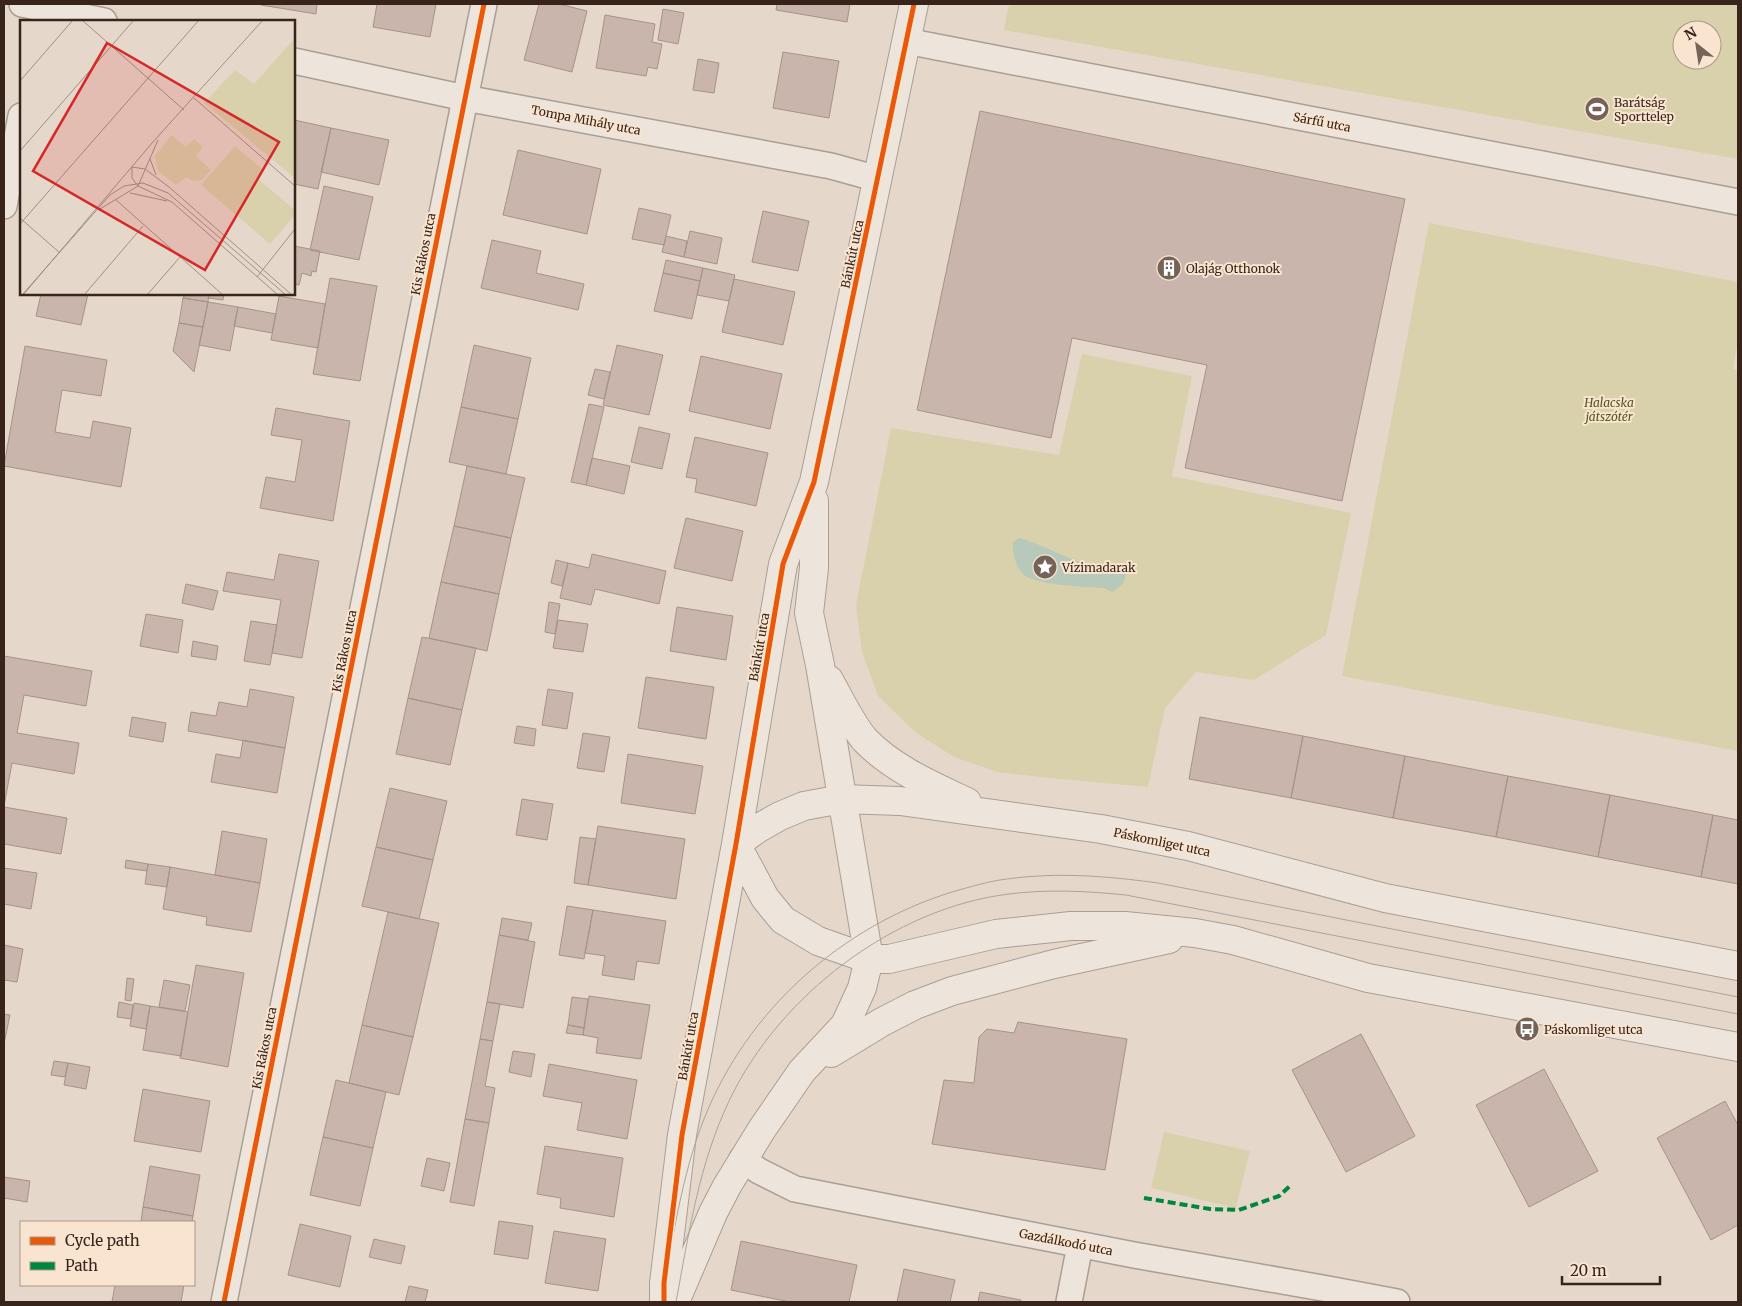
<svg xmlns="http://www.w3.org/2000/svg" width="1742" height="1306" font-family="Merriweather,serif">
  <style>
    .green { fill: #d9d1ab; fill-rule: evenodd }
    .water { fill: #b6c9ba }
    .building { fill: #c9b5ab; stroke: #a59389 }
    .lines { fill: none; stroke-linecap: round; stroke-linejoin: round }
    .minor-casing { stroke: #aa9e94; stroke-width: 28 }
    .tertiary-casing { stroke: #aa9e94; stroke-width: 30 }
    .minor { stroke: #ede5dc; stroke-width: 25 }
    .tertiary { stroke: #ede5dc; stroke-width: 28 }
    .tram { stroke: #aba49d; stroke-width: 1 }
    .quiet { stroke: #00873e; stroke-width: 4; stroke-dasharray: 8 4; stroke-linecap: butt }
    .cycleway-casing { stroke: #f8e4cf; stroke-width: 8 }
    .cycleway { stroke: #e8590c; stroke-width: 5 }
    .labels { text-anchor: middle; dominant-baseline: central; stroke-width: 4; stroke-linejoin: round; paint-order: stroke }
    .poi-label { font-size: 12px; fill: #39241b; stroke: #f8e4cf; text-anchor: start }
    .street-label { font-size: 12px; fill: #39241b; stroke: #f8e4cf }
    .park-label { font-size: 12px; font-style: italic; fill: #535721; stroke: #f8e4cf }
    .inset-road { fill: none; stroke: #a09084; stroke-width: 1 }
    .view { fill: #d62828; fill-opacity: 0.15; stroke: #d62828; stroke-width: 2.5 }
    .inset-edge { fill: none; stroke: #39241b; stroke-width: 2.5 }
  </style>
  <rect width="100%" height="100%" fill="#e5d8ca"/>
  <path class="green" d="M1009,4H1738V159L1004,30ZM1682,30H1712V60H1682Z
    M1429,223L1738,282V341L1733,369L1738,371V751L1342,676Z
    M1082,354L1192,376L1172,476L1351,513L1326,635L1254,680L1196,672L1165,708L1148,787L1050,778L997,772L954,757L915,732L878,696L862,652L856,605L891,428L1059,455Z
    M1164,1132L1250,1151L1236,1208L1151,1188Z"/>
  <path class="water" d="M1019,538C1050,545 1086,574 1117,564L1126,569C1126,582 1123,585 1112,592L1104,588C1086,587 1036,585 1024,575C1016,568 1012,553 1013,542Z"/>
  <path class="building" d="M261,4H317L316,14L261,5Z
    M377,4H436L430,37L373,27Z
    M539,4H559L587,11L572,72L524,60Z
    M777,4H850L847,22L776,10Z
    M663,9L684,13L678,44L658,40Z
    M605,15L655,24L652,42L662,44L657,69L648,67L646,76L596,68Z
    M783,52L839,61L829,118L773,108Z
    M698,59L719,63L714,93L693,90Z
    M980,111L1405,199L1342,501L1185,468L1207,365L1072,338L1051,438L917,410Z
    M294,120L331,128L318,189L294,184Z
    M331,128L389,140L379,185L321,172Z
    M518,150L601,169L587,234L503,215Z
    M324,186L373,197L359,260L310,250Z
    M639,208L671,215L664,245L632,239Z
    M763,211L809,221L798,271L752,262Z
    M690,231L722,238L717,264L684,257Z
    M666,236L687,241L684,257L662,252Z
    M492,240L541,251L536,273L584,284L578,310L481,288Z
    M294,246L320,251L316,272L312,271L311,276L302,273L299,285L294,284Z
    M666,260L703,268L700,281L663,273Z
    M703,268L735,275L729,301L697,295Z
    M663,273L700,281L692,319L654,311Z
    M330,278L377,286L360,381L313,374Z
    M734,279L795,292L783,345L722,332Z
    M41,294H88L81,325L36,316Z
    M185,294H209L208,302L183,298Z
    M209,294H224L223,300L208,298Z
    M279,296L325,304L318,348L271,340Z
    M183,298L208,302L203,327L179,323Z
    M208,302L238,307L230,351L199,345Z
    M238,307L276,314L272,333L234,326Z
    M179,323L203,327L194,372L173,351Z
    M474,345L531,358L518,419L461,407Z
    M617,345L663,355L649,415L603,405Z
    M25,346L107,360L101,396L62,390L55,432L90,438L93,421L131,428L121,487L4,466Z
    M701,356L782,374L770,429L689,411Z
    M595,369L610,372L604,399L588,395Z
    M589,404L604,407L586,485L571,482Z
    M461,407L518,419L506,474L449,462Z
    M276,408L350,421L333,521L260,508L266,477L295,482L302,440L271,435Z
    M639,427L670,434L662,469L631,462Z
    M695,437L768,453L756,506L695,492L697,479L686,477Z
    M592,458L630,466L624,494L586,485Z
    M467,466L525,478L511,538L454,526Z
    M686,518L743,531L732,581L674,568Z
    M454,526L511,538L499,594L441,582Z
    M279,554L319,561L302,658L272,653L281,600L223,591L227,572L274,580Z
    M592,554L666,571L659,604L595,589L591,605L560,598L568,563L589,568Z
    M556,560L568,563L562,586L551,583Z
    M441,582L499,594L487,651L429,638Z
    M186,584L218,591L213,610L182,603Z
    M549,602L560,604L555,634L545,632Z
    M677,607L733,616L726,660L670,651Z
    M146,614L183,620L178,653L140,646Z
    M558,620L588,624L583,652L553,648Z
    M251,621L277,625L270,665L244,661Z
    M422,637L476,648L462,710L408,698Z
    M193,641L218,646L216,660L191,656Z
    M4,656L92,671L86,706L24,695L17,733L79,743L74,774L12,763L4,806Z
    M646,677L714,687L706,739L638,728Z
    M250,689L294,697L285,748L188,731L191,712L216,716L219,702L247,707Z
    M548,689L573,693L567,729L542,725Z
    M408,698L462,710L450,765L396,754Z
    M132,717L166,723L163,742L129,736Z
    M1200,717L1303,736L1291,798L1189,779Z
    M517,726L536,729L534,746L514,743Z
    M583,733L610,737L604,772L577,768Z
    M1303,736L1405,756L1393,818L1291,798Z
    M243,740L285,748L277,793L211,782L216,754L240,758Z
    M628,754L703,766L695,814L621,803Z
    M1405,756L1508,776L1496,837L1393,818Z
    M1508,776L1610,795L1598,857L1496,837Z
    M390,788L447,801L433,860L376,847Z
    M1610,795L1713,815L1701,877L1598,857Z
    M522,799L553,804L547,840L516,835Z
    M4,807L67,818L61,854L4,844Z
    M1713,815L1738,820V884L1701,877Z
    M598,826L685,839L676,899L588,885Z
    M222,831L267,839L260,883L215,875Z
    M580,837L596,839L588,885L574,883Z
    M376,847L433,860L419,919L362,906Z
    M126,860L148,864L147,871L125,868Z
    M148,864L170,867L167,887L145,884Z
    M170,867L260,883L251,932L206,925L207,917L163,909Z
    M4,868L37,873L31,909L4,904Z
    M567,906L593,910L584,959L559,955Z
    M593,910L666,921L659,964L637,961L634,980L602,975L605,956L585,953Z
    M388,912L439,923L413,1037L362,1025Z
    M502,918L532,923L528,940L499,935Z
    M499,935L535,942L523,1008L487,1002Z
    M4,945L23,949L17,982L4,980Z
    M196,965L244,973L228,1067L180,1058Z
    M127,978L134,979L131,1001L125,1000Z
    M164,980L190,985L185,1011L159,1007Z
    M589,996L650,1005L641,1059L596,1053L598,1038L583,1035Z
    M572,997L588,999L584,1028L568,1025Z
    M119,1002L133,1005L131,1019L117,1017Z
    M487,1002L500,1004L493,1041L480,1039Z
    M134,1003L150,1006L146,1029L130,1026Z
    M150,1006L188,1012L181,1056L143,1050Z
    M4,1014L10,1015L4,1044Z
    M1018,1022L1127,1039L1105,1170L932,1144L944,1080L974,1083L979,1037L987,1029L1014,1033Z
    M362,1025L413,1037L399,1095L349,1083Z
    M568,1025L584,1028L583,1035L566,1033Z
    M1361,1034L1415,1136L1346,1172L1292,1070Z
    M480,1039L493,1041L485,1086L495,1088L489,1123L465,1119Z
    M513,1051L535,1054L531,1077L509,1072Z
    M54,1061L68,1063L65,1077L51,1075Z
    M68,1063L90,1067L86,1089L64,1085Z
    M549,1064L637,1080L627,1139L577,1130L582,1103L543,1096Z
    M1544,1069L1598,1171L1529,1207L1476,1105Z
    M336,1080L386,1092L373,1148L323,1137Z
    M143,1089L210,1101L201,1152L134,1141Z
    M1725,1101L1738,1125V1225L1711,1240L1657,1138Z
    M465,1119L489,1123L474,1206L450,1202Z
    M323,1137L373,1148L360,1206L310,1195Z
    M545,1146L623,1158L614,1217L560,1208L561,1198L537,1194Z
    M427,1158L450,1163L444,1191L421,1186Z
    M150,1166L200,1175L193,1216L143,1207Z
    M4,1177L30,1181L27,1202L4,1198Z
    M143,1207L193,1216L192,1222H141Z
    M499,1221L533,1226L528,1259L494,1254Z
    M300,1224L351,1236L340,1287L288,1275Z
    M554,1231L606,1239L598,1291L545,1283Z
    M374,1239L405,1246L401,1264L369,1257Z
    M741,1241L857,1265L849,1302H790L731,1290Z
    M904,1269L955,1280L950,1302H897Z
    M115,1285H184L181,1302H112Z
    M409,1286L428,1290L425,1302H405Z
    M980,1292L1021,1300V1302H978Z"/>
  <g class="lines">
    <defs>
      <path id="minor" d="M22,4L104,21
        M906,41L1738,202
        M294,61L465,98L831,166L878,179
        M4,206L21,116
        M742,1159L759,1171L795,1189L1134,1255L1328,1289L1397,1302
        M224,1302L484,4
        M1069,1302L1080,1245"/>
      <path id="tertiary" d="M829,680C839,698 852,725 865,740C893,769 931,785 967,802
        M736,844L765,898L783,920L818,941L869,959H889L996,934L1071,926H1125L1195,933L1233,940L1368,978L1738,1047
        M736,844L757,829L780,816L804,806L842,799L900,801L1101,829L1188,846L1385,898L1738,966
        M831,1053L882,1022L915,1005L952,991L1054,964L1169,939
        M664,1302V1283L682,1135L736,844L783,564L814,482L914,4
        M675,1302L713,1213L727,1186L762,1129L802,1071L845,1025L862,988L869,959L820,665L809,613L814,568V501"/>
    </defs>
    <use href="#minor" class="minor-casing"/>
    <use href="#tertiary" class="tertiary-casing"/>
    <use href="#minor" class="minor"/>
    <use href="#tertiary" class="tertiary"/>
    <path class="tram" d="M660,1302C673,1241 681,1177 704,1119C747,1010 842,926 952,892C970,887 989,881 1007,879C1058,872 1107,876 1158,883L1738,997
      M676,1302C689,1233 699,1163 730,1099C780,995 894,908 1009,894C1048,889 1086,891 1126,895L1738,1014"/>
    <path class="quiet" d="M1144,1198L1210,1209L1239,1210L1279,1196L1291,1185"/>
    <defs>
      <path id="cycleway" d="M224,1302L484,4
        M664,1302V1283L682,1135L736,844L783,564L814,482L914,4"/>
    </defs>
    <use href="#cycleway" class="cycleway-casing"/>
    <use href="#cycleway" class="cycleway"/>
  </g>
  <defs>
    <symbol id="stadium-disc" viewBox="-11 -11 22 22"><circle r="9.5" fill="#756358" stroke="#f8e4cf"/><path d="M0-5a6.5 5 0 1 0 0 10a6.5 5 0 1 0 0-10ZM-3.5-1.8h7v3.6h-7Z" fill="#fff"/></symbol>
    <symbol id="building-disc" viewBox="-11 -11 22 22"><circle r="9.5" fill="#756358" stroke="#f8e4cf"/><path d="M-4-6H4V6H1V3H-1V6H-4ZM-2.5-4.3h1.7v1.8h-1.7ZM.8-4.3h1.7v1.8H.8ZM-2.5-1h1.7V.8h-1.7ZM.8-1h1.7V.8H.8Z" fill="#fff"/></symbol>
    <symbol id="sight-disc" viewBox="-11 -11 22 22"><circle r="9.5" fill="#756358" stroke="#f8e4cf"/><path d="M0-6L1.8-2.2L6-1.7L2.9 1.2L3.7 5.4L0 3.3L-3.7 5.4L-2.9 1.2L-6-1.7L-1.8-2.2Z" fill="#fff"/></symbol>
    <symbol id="bus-disc" viewBox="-11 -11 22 22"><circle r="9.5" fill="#756358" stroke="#f8e4cf"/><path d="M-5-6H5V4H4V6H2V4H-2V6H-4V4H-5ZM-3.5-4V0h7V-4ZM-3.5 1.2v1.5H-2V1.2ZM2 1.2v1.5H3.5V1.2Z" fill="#fff"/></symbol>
  </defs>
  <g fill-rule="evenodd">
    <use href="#stadium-disc" x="1583" y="95" width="28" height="28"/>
    <use href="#building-disc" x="1155" y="254" width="28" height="28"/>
    <use href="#sight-disc" x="1031" y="553" width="28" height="28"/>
    <use href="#bus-disc" x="1513" y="1015" width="28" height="28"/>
  </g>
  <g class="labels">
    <g class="poi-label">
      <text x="1614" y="102">Barátság<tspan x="1614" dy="14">Sporttelep</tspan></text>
      <text x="1186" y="268">Olajág Otthonok</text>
      <text x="1062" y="567">Vízimadarak</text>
      <text x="1544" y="1029">Páskomliget utca</text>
    </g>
    <g class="street-label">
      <text transform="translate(586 120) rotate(11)">Tompa Mihály utca</text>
      <text transform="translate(1322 122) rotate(11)">Sárfű utca</text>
      <text transform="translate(423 254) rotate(-79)">Kis Rákos utca</text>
      <text transform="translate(852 254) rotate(-78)">Bánkút utca</text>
      <text transform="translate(759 647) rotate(-80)">Bánkút utca</text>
      <text transform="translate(344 651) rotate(-79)">Kis Rákos utca</text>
      <text transform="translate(1162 842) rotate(12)">Páskomliget utca</text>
      <text transform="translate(688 1046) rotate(-80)">Bánkút utca</text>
      <text transform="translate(264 1048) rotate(-79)">Kis Rákos utca</text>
      <text transform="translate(1066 1242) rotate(11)">Gazdálkodó utca</text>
    </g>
    <g class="park-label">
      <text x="1609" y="402">Halacska<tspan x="1609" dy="14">játszótér</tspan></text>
    </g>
  </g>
  <g transform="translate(20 20)">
    <rect width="275" height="275" fill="#e5d8ca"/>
    <path d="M273,20L275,21V158L184,83L215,50L234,64ZM151,115L166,127L174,119L183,127L176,136L191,150L182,160L172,161L167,157L156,165L138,151L135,136ZM215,126L243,150L237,158L275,190V195L250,224L181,165Z" fill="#d9d1ab"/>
    <path class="inset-road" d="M62,0L164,90M0,61L53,0M174,78L275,166M0,131L114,0M130,139L136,155M112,147L125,149L149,167L272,275M112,147V158L118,166M118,166L152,182L258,275M110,173L147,181M95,179L203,275M80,189L118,166L138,120M0,198L40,233M0,204L179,0M237,257L275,209M2,275L90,175L104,166L123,163L148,173L266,275M3,275L132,123L243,0M64,275L123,206M127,275L160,237"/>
    <path class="view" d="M87,23L259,122L185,250L13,151Z"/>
    <rect width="275" height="275" class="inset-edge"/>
  </g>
  <rect width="1742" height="1306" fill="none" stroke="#39241b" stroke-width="10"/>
  <rect x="20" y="1221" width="175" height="65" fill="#f8e4cf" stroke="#ac9787"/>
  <rect x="30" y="1237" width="25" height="8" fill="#e8590c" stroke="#ac9787"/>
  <text x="65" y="1246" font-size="15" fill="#39241b">Cycle path</text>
  <rect x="30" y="1262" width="25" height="8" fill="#00873e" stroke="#ac9787"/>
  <text x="65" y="1271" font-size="15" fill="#39241b">Path</text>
  <g transform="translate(1697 45) rotate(330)"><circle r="24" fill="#f8e4cf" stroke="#ac9787"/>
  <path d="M0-4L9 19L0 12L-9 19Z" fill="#756358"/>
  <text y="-8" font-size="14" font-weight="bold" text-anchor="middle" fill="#39241b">N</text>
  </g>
  <path d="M1562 1276v8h98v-8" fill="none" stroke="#39241b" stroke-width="2.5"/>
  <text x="1570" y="1276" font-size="15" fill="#39241b" stroke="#f8e4cf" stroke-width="4" paint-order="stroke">20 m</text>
</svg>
